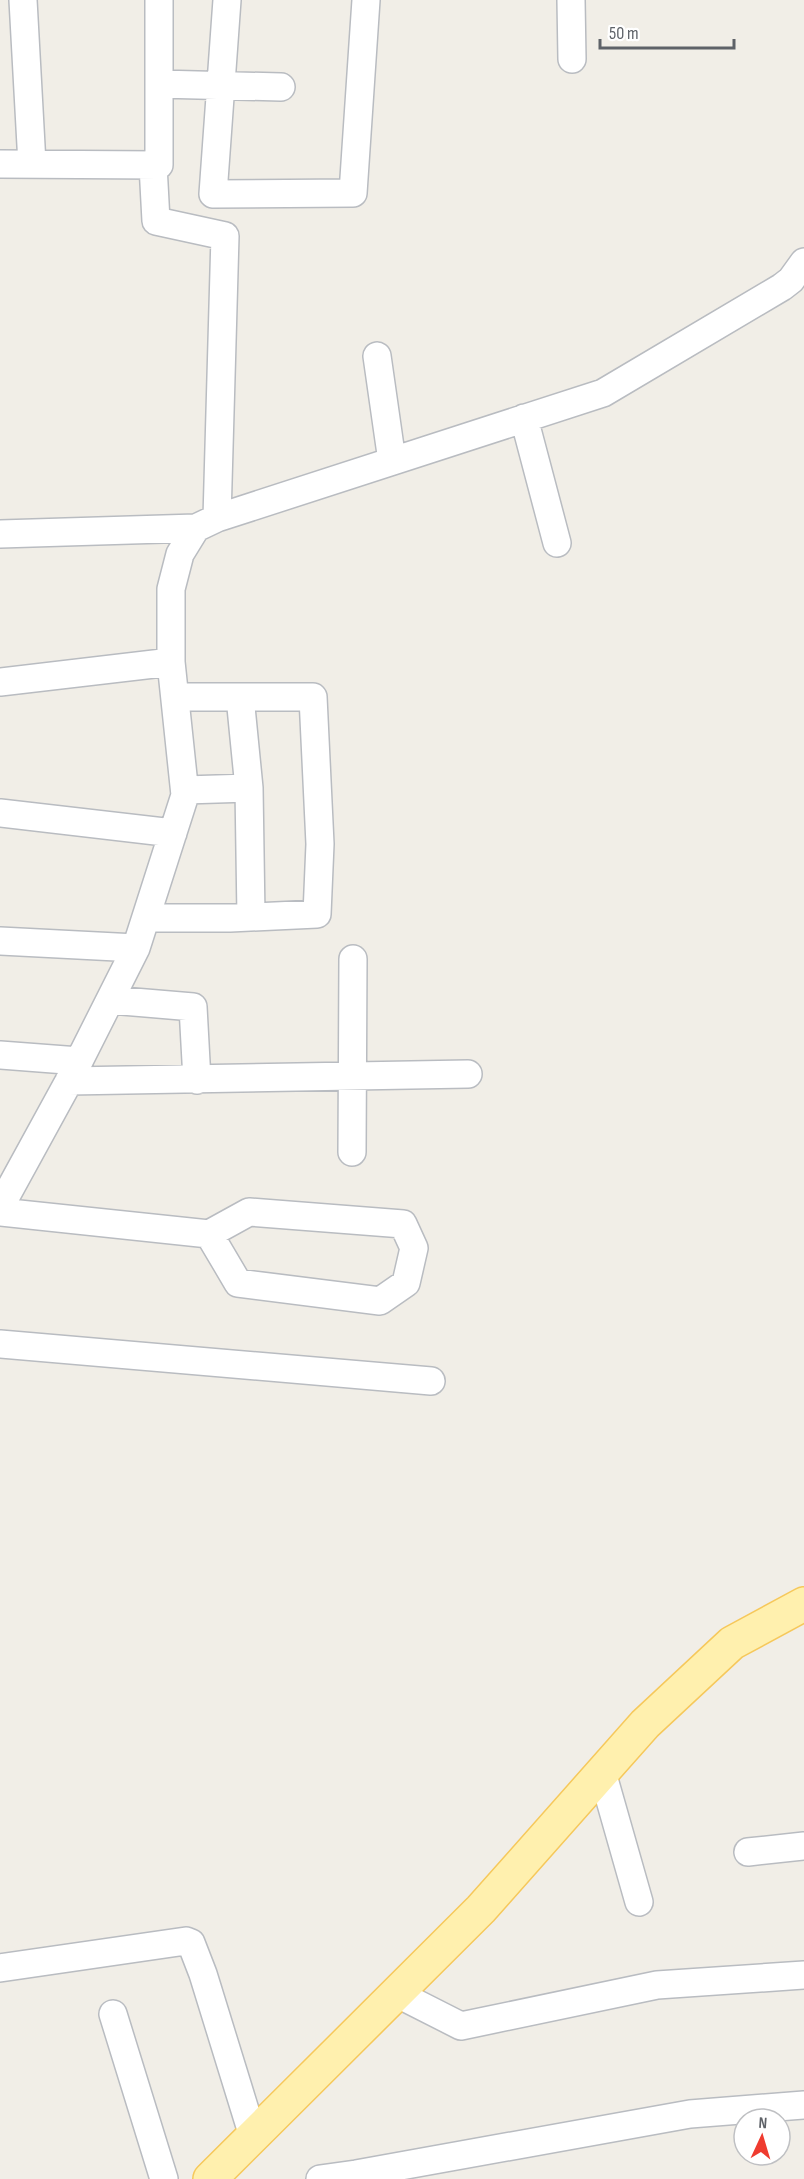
<svg xmlns="http://www.w3.org/2000/svg" width="804" height="2179" font-family="'Sofia Sans Condensed',sans-serif">
  <style>
    .lines { fill: none; stroke-linecap: round; stroke-linejoin: round }
    .minor-casing { stroke: #b9bcc1; stroke-width: 30 }
    .major-casing { stroke: #f6c85b; stroke-width: 36 }
    .minor { stroke: #fff; stroke-width: 27 }
    .major { stroke: #fff0ae; stroke-width: 33 }
  </style>
  <rect width="100%" height="100%" fill="#f1eee7"/>
  <g class="lines">
    <defs>
      <path id="minor" d="M23,0L32,164
        M227,0L213,194L353,193L366,0
        M571,0L572,59
        M159,84L281,87
        M0,164L159,165V0
        M377,356L392,461
        M524,418L557,543
        M217,518L603,393L782,287L791,280L804,262
        M0,534L196,528
        M0,682L171,662
        M240,697L249,788L251,917
        M185,790L249,788
        M0,813L173,833
        M146,918H230L317,914L320,844L313,697H175
        M0,941L136,948
        M110,1000L193,1007L197,1080
        M0,1055L79,1061
        M69,1081L468,1074
        M352,1152L353,959
        M0,1207L69,1081L136,948L185,795L171,662V589L180,554L196,528L217,518L225,236L156,221L153,165
        M0,1212L209,1234L249,1212L403,1224L414,1248L406,1283L380,1301L238,1283L209,1234
        M0,1344L431,1381
        M602,1772L639,1902
        M748,1852L804,1846
        M0,1968L186,1941L191,1943L203,1974L253,2136
        M396,1993L461,2026L657,1985L804,1975
        M113,2014L164,2179
        M320,2179L356,2174L690,2114L804,2105"/>
      <path id="major" d="M210,2179L481,1909L645,1724L732,1643L804,1604"/>
    </defs>
    <use href="#minor" class="minor-casing"/>
    <use href="#major" class="major-casing"/>
    <use href="#minor" class="minor"/>
    <use href="#major" class="major"/>
  </g>
  <g transform="translate(762 2137) rotate(4)"><circle r="28" fill="#ffffff" stroke="#bfc0c3" stroke-width="1.5"/>
  <path d="M0-4.5L10 22L0 15L-10 22Z" fill="#ef3b2f"/>
  <text y="-9" font-size="16" font-weight="bold" text-anchor="middle" fill="#5e6268">N</text>
  </g>
  <path d="M600 39v9h134v-9" fill="none" stroke="#5e6268" stroke-width="3"/>
  <text x="609" y="39" font-size="18" fill="#5e6268" stroke="#ffffff" stroke-width="4.5" paint-order="stroke">50 m</text>
</svg>
